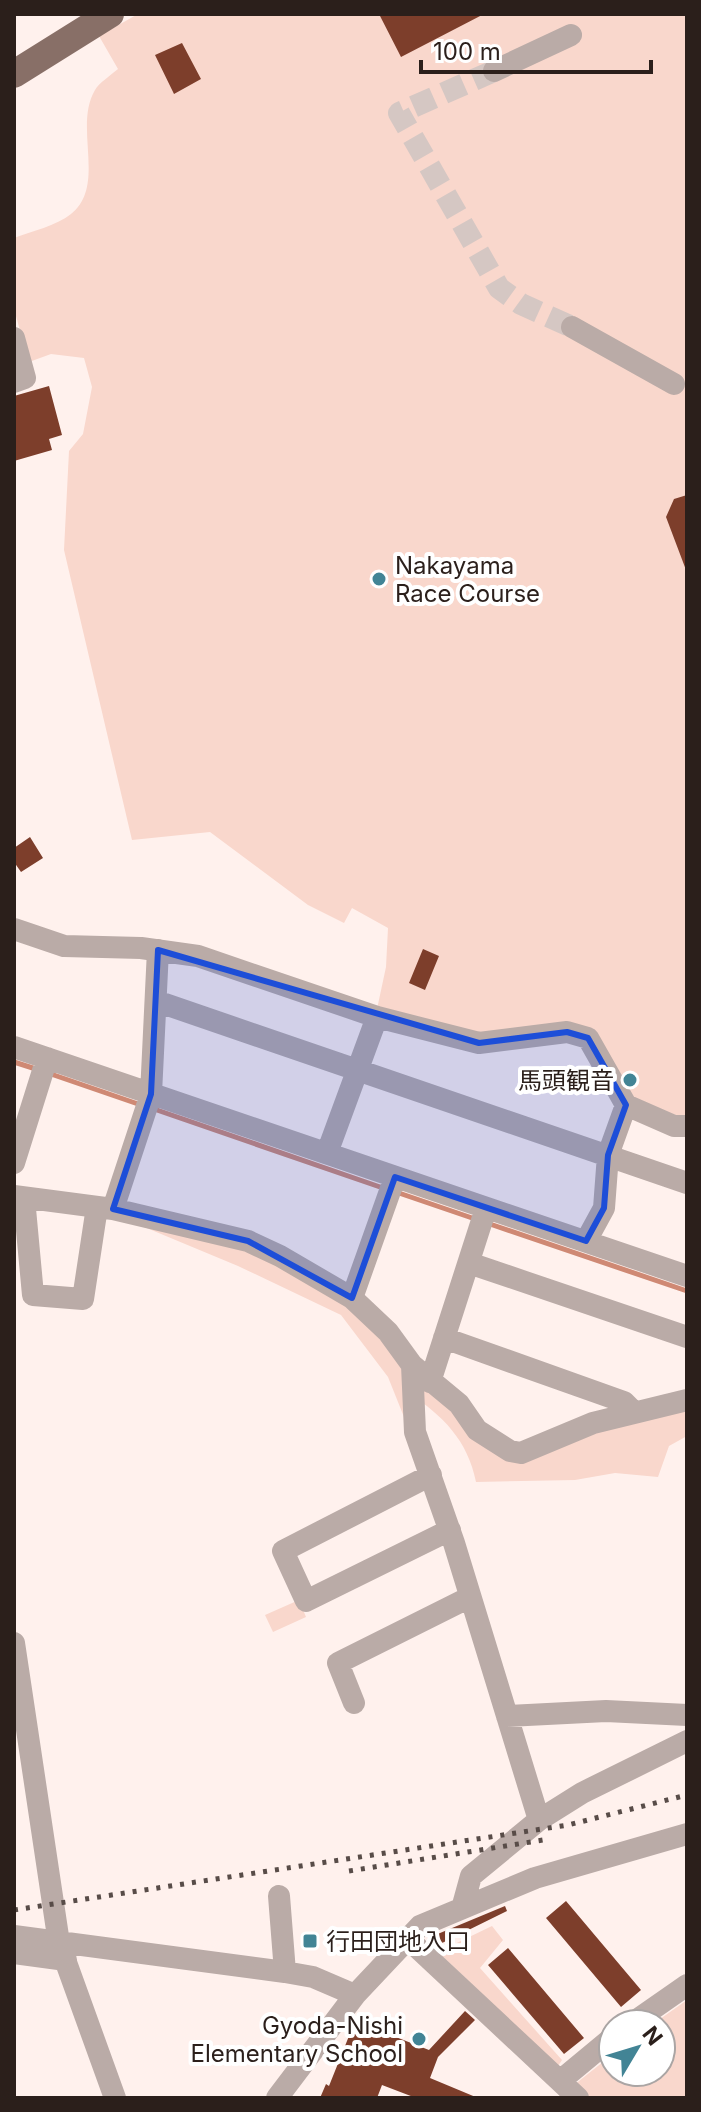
<svg xmlns="http://www.w3.org/2000/svg" width="701" height="2112" font-family="Inter,'Noto Sans JP',sans-serif">
  <style>
    .green { fill: #f9d7cc }
    .lines { fill: none; stroke-linecap: round; stroke-linejoin: round }
    .stream { stroke: #cf8974; stroke-width: 5 }
    .building { fill: #7d3e2b }
    .minor-tunnel { stroke: #d5c7c3; stroke-width: 22; stroke-dasharray: 22 11; stroke-linecap: butt }
    .minor { stroke: #baaba7; stroke-width: 22 }
    .major { stroke: #886f67; stroke-width: 28 }
    .rail { stroke: #584c48; stroke-width: 5; stroke-dasharray: 4 8; stroke-linecap: butt }
    .marked { fill: #1d4ed8; fill-opacity: 0.2; stroke: #1d4ed8; stroke-width: 6; stroke-linejoin: round }
    .poi-dot { fill: #428495; stroke: #fff; stroke-width: 3 }
    .labels { text-anchor: middle; dominant-baseline: central; stroke-width: 8; stroke-linejoin: round; paint-order: stroke }
    .poi-label { font-size: 24px; fill: #2b1f1b; stroke: #fff; text-anchor: start }
  </style>
  <rect width="100%" height="100%" fill="#fff1ed"/>
  <path class="green" d="M138,14H687V1119L632,1100L592,1029L479,1036L377,1009L386,967L388,928L352,908L344,923L308,905L210,832L132,840L64,550L69,451L83,434L92,387L84,358L51,354L29,362L14,309V238C32,231 56,226 71,214C107,185 73,127 95,90C99,83 111,75 118,69L99,36Z
    M125,1219C175,1232 230,1240 277,1264C368,1308 435,1386 506,1456L687,1407V1436L669,1446L658,1477L615,1473L575,1480L476,1482C468,1441 443,1415 408,1393V1427L388,1377L341,1315L238,1266Z
    M299,1600L306,1617L273,1632L265,1615Z
    M492,1926L503,1940L480,1968L562,2060L558,2066L438,1952Z
    M687,2000V2098H588L574,2085L613,2054V2072H661V2024H653Z"/>
  <g class="lines">
    <path class="stream" d="M14,1062L39,1070
      M48,1073L141,1105
      M154,1109L383,1188
      M396,1192L478,1220
      M487,1223L687,1291"/>
  </g>
  <path class="building" d="M379,14H484L401,57Z
    M182,43L201,79L174,94L155,55Z
    M49,386L62,435L49,439L52,450L14,461V396Z
    M687,495V569L686,570L666,517L674,499Z
    M30,837L43,858L21,872L14,862V848Z
    M423,949L439,956L425,990L409,983Z
    M566,1901L641,1990L621,2007L546,1918Z
    M505,1906L507,1911L436,1946L428,1938Z
    M508,1948L584,2038L564,2054L488,1965Z
    M465,2011L475,2020L438,2057L430,2078L478,2098H416L382,2085L377,2098H320L326,2084L329,2086L355,2021L429,2050Z"/>
  <g class="lines">
    <path class="minor-tunnel" d="M494,71L399,113L499,288L521,304L572,327"/>
    <path class="minor" d="M494,71L571,35
      M572,327L674,384
      M14,338L25,378L14,382
      M14,929L64,946L141,948L198,956L377,1017L479,1043L567,1032L588,1038L626,1105L674,1126H687
      M156,1001L687,1183
      M14,1047L687,1276
      M327,1153L377,1017
      M14,1163L47,1058
      M14,1196L113,1209L248,1241L280,1256L352,1298L388,1332L412,1365L459,1404L477,1430L510,1451L521,1453L593,1423L687,1400
      M24,1198L33,1295L83,1299L97,1207
      M113,1209L151,1094L158,950
      M586,1241L604,1208L608,1155L626,1105
      M469,1263L687,1337
      M352,1298L395,1177
      M444,1338L624,1402L634,1412
      M412,1365L415,1432L454,1543L539,1820
      M430,1382L486,1208
      M431,1475L283,1551L306,1601L450,1530
      M14,1643L59,1943L115,2098
      M354,1703L338,1663L470,1597
      M507,1716L606,1711L687,1715
      M279,1896L285,1972
      M463,1905L471,1876L539,1820L582,1793L687,1741
      M14,1936L285,1972L313,1977L355,1995
      M407,1938L578,2098
      M14,1953L66,1960
      M631,2024L687,1985
      M560,2081L613,2037
      M277,2098L355,1995L420,1926L535,1878L687,1834"/>
    <path class="major" d="M14,74L110,14"/>
    <path class="rail" d="M349,1871L543,1840
      M14,1910L568,1825L687,1795"/>
  </g>
  <path class="marked" d="M158,950L479,1043L567,1032L588,1038L626,1105L608,1155L604,1208L586,1241L395,1177L352,1298L248,1241L113,1209L151,1094Z"/>
  <g class="poi-dot">
    <circle cx="379" cy="579" r="8"/>
    <circle cx="630" cy="1080" r="8"/>
    <rect x="302" y="1933" width="16" height="16" rx="4"/>
    <circle cx="419" cy="2039" r="8"/>
  </g>
  <g class="labels">
    <g class="poi-label">
      <text x="395" y="565">Nakayama<tspan x="395" dy="28">Race Course</tspan></text>
      <text x="614" y="1080" text-anchor="end">馬頭観音</text>
      <text x="326" y="1941">行田団地入口</text>
      <text x="403" y="2025" text-anchor="end">Gyoda-Nishi<tspan x="403" dy="28">Elementary School</tspan></text>
    </g>
  </g>
  <rect width="701" height="2112" fill="none" stroke="#2b1f1b" stroke-width="32"/>
  <g transform="translate(637 2048) rotate(52)"><circle r="38" fill="#ffffff" stroke="#aaa5a4" stroke-width="2"/>
  <path d="M0-6L14 30L0 20L-14 30Z" fill="#428495"/>
  <text y="-12" font-size="22" font-weight="bold" text-anchor="middle" fill="#2b1f1b">N</text>
  </g>
  <path d="M421 60v12h230v-12" fill="none" stroke="#2b1f1b" stroke-width="4"/>
  <text x="433" y="60" font-size="24" fill="#2b1f1b" stroke="#ffffff" stroke-width="6" paint-order="stroke">100 m</text>
</svg>
